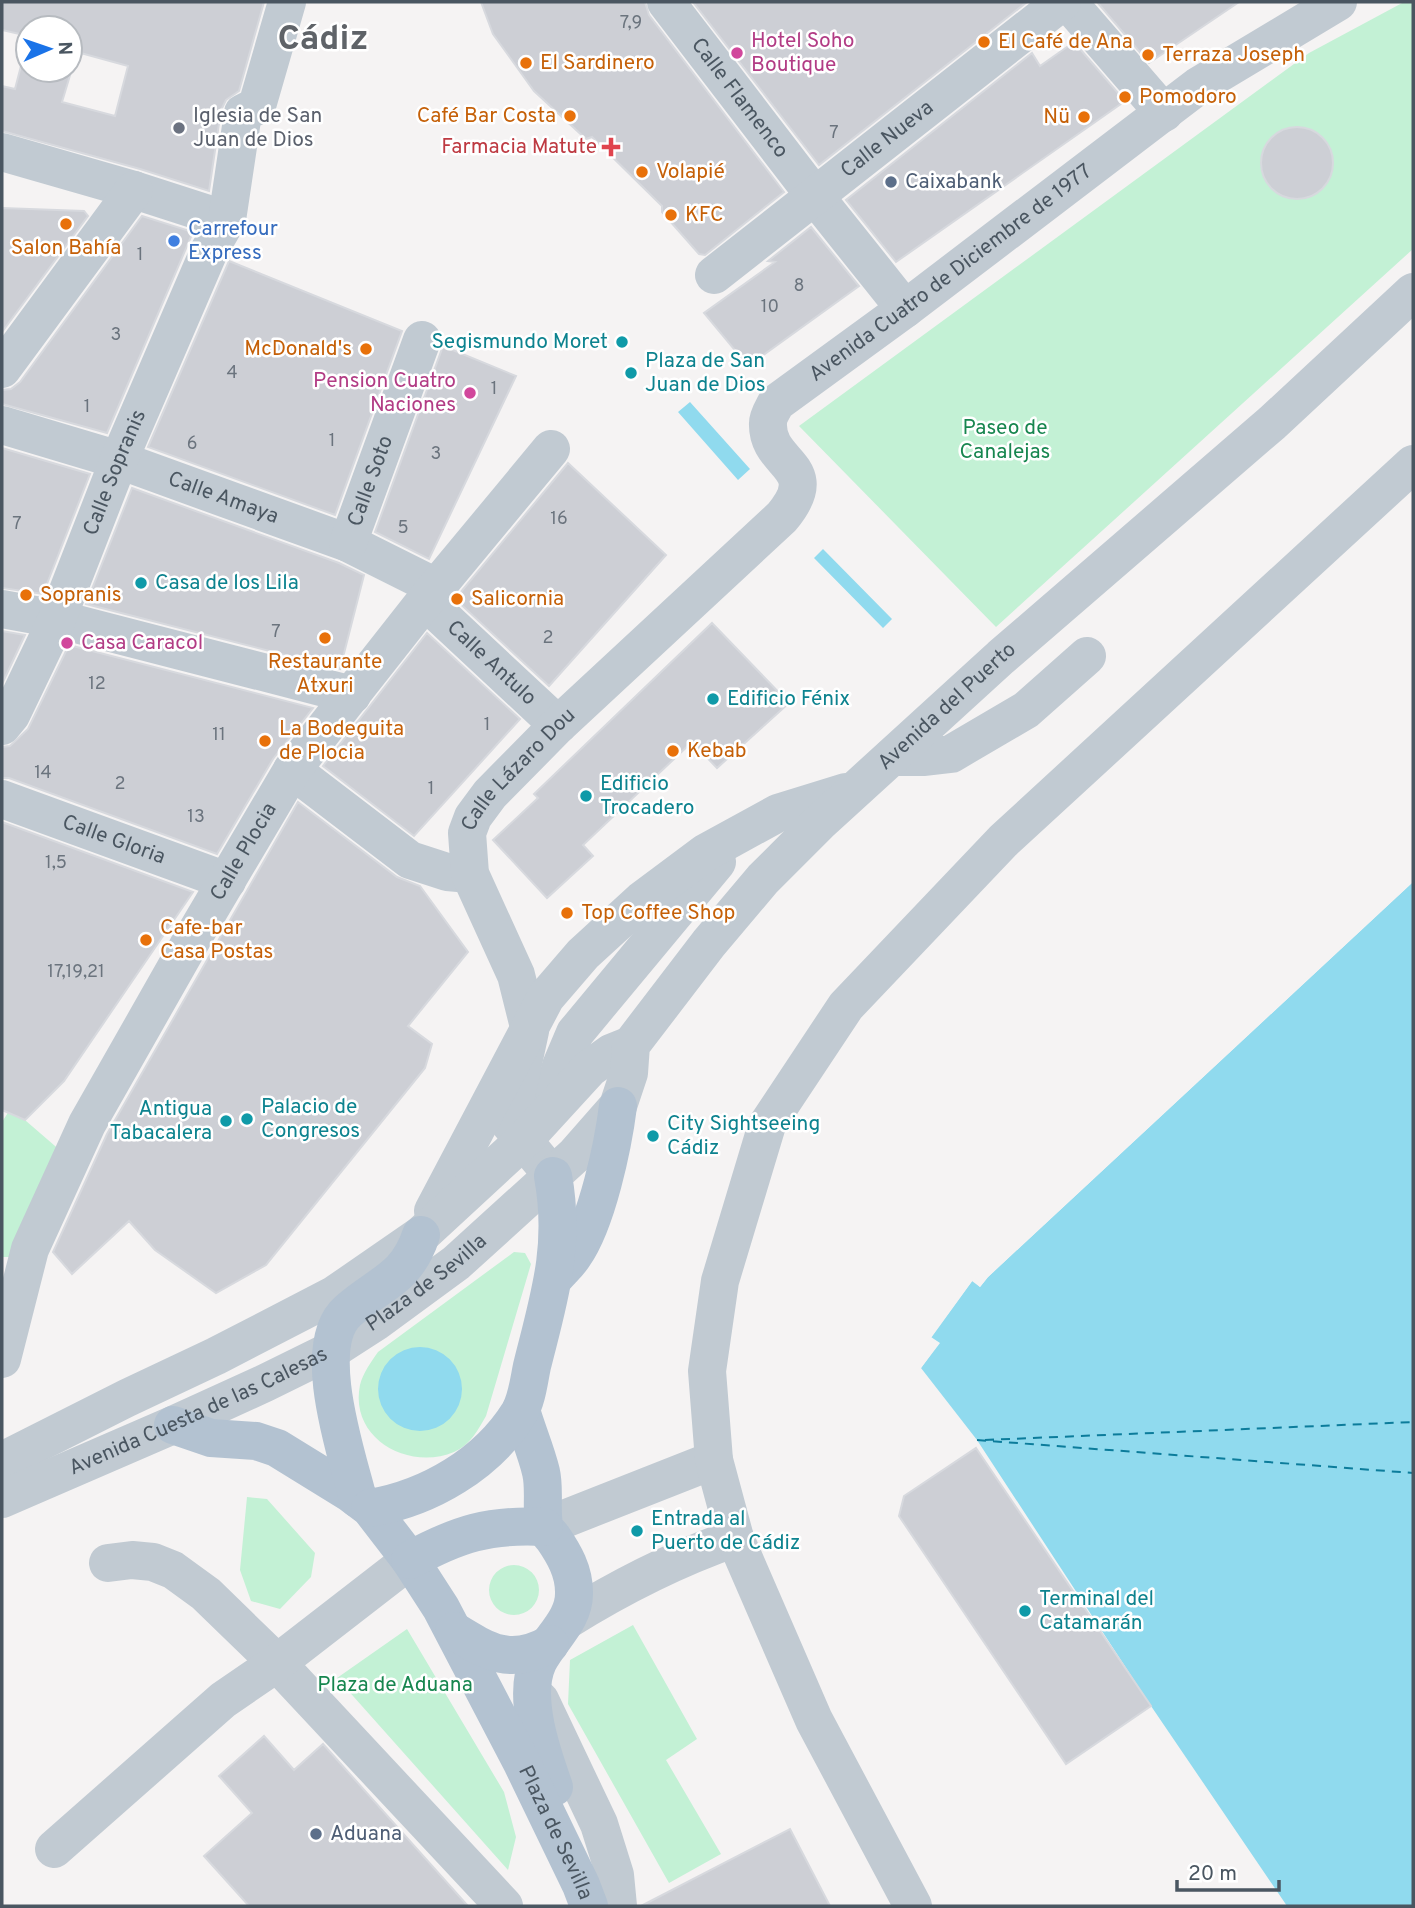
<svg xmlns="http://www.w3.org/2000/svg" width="1415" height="1908" font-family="Overpass,sans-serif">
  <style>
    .green { fill: #c3f1d5 }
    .water { fill: #90daee }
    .pier { fill: #f5f3f3 }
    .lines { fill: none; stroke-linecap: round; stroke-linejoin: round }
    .ferry { stroke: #0c7c9b; stroke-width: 2; stroke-dasharray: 9 7; stroke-linecap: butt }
    .building { fill: #cdcfd5; stroke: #d7d9de; stroke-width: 2; fill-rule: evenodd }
    .minor { stroke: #c1cad2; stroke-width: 38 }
    .major { stroke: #b3c2d1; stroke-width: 38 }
    .food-dot { fill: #e8710a; stroke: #fff; stroke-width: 2.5 }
    .hotel-dot { fill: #d1479c; stroke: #fff; stroke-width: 2.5 }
    .worship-dot { fill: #6b7280; stroke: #fff; stroke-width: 2.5 }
    .health-dot { fill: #e0444e; stroke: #fff; stroke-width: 2.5 }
    .service-dot { fill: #5c6f8a; stroke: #fff; stroke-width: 2.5 }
    .shop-dot { fill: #3f7fe0; stroke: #fff; stroke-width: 2.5 }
    .culture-dot { fill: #0f9aa8; stroke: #fff; stroke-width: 2.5 }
    .labels { text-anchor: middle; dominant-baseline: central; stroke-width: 5; stroke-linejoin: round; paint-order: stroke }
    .number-label { font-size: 18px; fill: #6b747e }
    .hotel-label { font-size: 21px; fill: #b23c85; stroke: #fff; text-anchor: start }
    .food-label { font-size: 21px; fill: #c56008; stroke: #fff; text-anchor: start }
    .street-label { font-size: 21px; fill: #4a5661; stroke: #fff }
    .worship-label { font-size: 21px; fill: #5b616d; stroke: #fff; text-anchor: start }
    .health-label { font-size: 21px; fill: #be3a42; stroke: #fff; text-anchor: end }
    .service-label { font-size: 21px; fill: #4e5e75; stroke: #fff; text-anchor: start }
    .shop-label { font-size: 21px; fill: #366cbe; stroke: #fff; text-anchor: start }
    .culture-label { font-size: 21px; fill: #0d838f; stroke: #fff; text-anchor: start }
    .park-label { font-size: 21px; fill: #17864f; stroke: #fff }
    .town-label { font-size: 35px; font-weight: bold; fill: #5f6368; stroke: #fff }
  </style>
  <rect width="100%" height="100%" fill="#f5f3f3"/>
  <path class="green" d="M1404,2H1413V249L996,627L799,426L1309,53Z
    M11,1108L62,1152L15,1257H2V1122Z
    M514,1252L525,1253L531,1264L486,1416C478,1430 470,1445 454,1452C409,1471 349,1439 360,1385C363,1373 371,1362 378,1352Z
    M247,1497L267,1499L315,1553L311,1577L280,1609L251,1601L240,1570Z
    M489 1590a25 25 0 1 1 50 0a25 25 0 1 1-50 0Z
    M633,1625L697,1739L666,1760L721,1854L669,1883L568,1704L570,1660Z
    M407,1629L504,1792L516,1837L508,1870L337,1678Z"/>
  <path class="water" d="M690,402L750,469L738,480L678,412Z
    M823,549L892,619L883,628L814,558Z
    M1413,882V1906H1287L1151,1706L977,1440L921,1368L939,1343L931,1338L973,1280L980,1287L988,1277Z
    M378 1389a42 42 0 1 1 84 0a42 42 0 1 1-84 0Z"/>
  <path class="pier" d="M1413,879V882L988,1277L980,1287L972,1281L931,1337L940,1343L921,1368L919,1365L934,1344L928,1340V1336L970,1278L974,1277L979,1282Z"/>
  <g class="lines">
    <path class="ferry" d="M977,1440L1413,1473
      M985,1440L1413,1422"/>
  </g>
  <path class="building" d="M2,2H264L239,91L226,100L221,110L209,191L140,169L2,131V86L15,89L28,39V70H70V28H28V36L2,30ZM77,52L128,66L115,116L62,102Z
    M481,2H645L649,15L784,192L705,255L699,254L662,212V206L592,137L586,139L534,91L493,34Z
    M693,2H1027L819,165Z
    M1097,2H1239L1149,63Z
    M1074,42L1125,101L896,262L846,200L1032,53L1040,66Z
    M1261 163a36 36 0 1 1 72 0a36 36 0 1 1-72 0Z
    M2,208L84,211L88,216L2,332Z
    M142,216L193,232L107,433L2,404V390L11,389L20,382Z
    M811,227L859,286L748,366L704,313L775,262L768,261Z
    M229,261L402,331L335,515L148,447Z
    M443,346L516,376L429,559L375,532Z
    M2,448L90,474L43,594L2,588Z
    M568,463L666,555L549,686L455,599Z
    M132,488L339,563L364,575L340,669L86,604Z
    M712,623L789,703L717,768L692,742L583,845L593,856L547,898L493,840L538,798L534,794Z
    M2,631L25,635L2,684Z
    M427,633L520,719L414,836L323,766Z
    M69,645L313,708L273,759L217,854L9,778H2V747L10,746L28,729Z
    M298,802L397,877L420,886L468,952L408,1026L432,1044L425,1068L266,1265L216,1293L155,1250L129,1221L72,1274L53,1252L107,1134Z
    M2,822L193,892L64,1081L25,1120L2,1110Z
    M976,1448L1151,1706L1066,1764L899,1516L904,1496Z
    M264,1736L294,1770L323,1744L468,1906H249L204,1856L252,1813L219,1776Z
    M790,1829L830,1906H641Z"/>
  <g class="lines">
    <g class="minor">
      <path id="s1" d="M666,2L814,195L905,309"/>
      <path d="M1068,2L1164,113"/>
      <path d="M2,152L134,190L227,220"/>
      <path id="s2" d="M714,275L1062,2"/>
      <path d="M2,369L134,190"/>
      <path id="s3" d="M2,425L119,460L348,543L436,587"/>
      <path id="s4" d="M348,543L422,340"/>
      <path id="s5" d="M425,601L558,725"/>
      <path d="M2,609L57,619L352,695"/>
      <path id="s6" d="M2,726L11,715L57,619L119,460L210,249L227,220L243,113L257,106L287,2"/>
      <path d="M892,757H925L951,754L1026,710L1087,656"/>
      <path d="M292,770L410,860L447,872L470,874"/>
      <path id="s7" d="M2,799L227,881"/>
      <path d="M551,1103L561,1066L575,1033L717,862"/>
      <path id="s8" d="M553,1176L510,1124L530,1031L516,975L470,874L467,833L473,817L490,794L558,725L782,517C825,465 766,466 768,423C768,416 773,409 776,403L905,309L1198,86L1338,2"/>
      <path d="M433,1211L546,997L583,954L642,900L705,853L778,813L846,792"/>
      <path id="s9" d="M2,1359L30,1249L87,1124L191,941L292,770L425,601L551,449"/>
      <path d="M2,1461L127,1398L216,1356L334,1295L421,1235L524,1140L590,1068L611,1053L631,1045"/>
      <path id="s10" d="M2,1499L173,1425L265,1383L332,1350L377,1321L456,1263L575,1155L618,1106L629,1073L631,1045L709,943L763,879L819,823L1001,657L1272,423L1413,292"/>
      <path d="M544,1527L714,1460"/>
      <path d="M108,1563L132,1560L153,1562L173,1570L206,1594L277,1663L504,1906"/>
      <path d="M567,1620C620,1587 675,1559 735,1538"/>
      <path d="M540,1700L599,1824L615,1875L618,1906"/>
      <path d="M54,1849L223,1700L277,1663L410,1560"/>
      <path d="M913,1906L814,1720L735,1538L714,1460L707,1371L720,1281L767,1125L846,1006L1003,841L1413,464"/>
    </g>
    <g class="major">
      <path d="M556,1276C562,1269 569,1263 574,1255C597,1222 613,1146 618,1106"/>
      <path d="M521,1410C527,1431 536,1451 541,1472C545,1489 541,1508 544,1525C545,1530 550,1534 553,1538C564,1554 574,1571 574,1592C575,1620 550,1638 538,1662C522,1697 542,1753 554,1787"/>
      <path id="s11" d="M173,1425L211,1438L256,1441L277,1448L350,1493L370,1508L410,1560L441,1608L522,1763L581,1885L589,1906"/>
      <path d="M358,1499C347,1455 309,1345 348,1311C379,1283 406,1280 421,1235"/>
      <path d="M370,1508C429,1498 487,1464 519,1413C527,1400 529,1380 532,1366C549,1298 566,1247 553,1176"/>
      <path d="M410,1560C458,1534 489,1524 544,1527"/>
      <path d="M454,1631C488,1652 511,1666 550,1644"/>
    </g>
  </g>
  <g class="food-dot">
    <circle cx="984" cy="42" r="7"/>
    <circle cx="1148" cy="55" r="7"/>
    <circle cx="526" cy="63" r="7"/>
    <circle cx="1125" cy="97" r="7"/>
    <circle cx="570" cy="116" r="7"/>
    <circle cx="1084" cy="117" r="7"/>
    <circle cx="642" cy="172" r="7"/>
    <circle cx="671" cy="215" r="7"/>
    <circle cx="66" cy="224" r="7"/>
    <circle cx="366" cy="349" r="7"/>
    <circle cx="26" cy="595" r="7"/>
    <circle cx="457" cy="599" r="7"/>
    <circle cx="325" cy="638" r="7"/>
    <circle cx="265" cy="741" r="7"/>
    <circle cx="673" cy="751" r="7"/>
    <circle cx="567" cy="913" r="7"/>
    <circle cx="146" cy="940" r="7"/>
  </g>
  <g class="hotel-dot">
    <circle cx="737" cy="53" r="7"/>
    <circle cx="470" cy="393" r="7"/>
    <circle cx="67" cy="643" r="7"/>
  </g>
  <circle class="worship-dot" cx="179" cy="128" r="7"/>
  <path class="health-dot" d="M607.5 136.5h7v7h7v7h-7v7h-7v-7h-7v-7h7z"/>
  <g class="service-dot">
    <circle cx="891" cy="182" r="7"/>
    <circle cx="316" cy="1834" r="7"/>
  </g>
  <circle class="shop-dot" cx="174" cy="241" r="7"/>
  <g class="culture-dot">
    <circle cx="622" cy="342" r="7"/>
    <circle cx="631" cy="373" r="7"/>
    <circle cx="141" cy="583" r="7"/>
    <circle cx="713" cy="699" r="7"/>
    <circle cx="586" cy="796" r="7"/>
    <circle cx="247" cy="1119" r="7"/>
    <circle cx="226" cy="1121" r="7"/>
    <circle cx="653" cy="1136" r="7"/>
    <circle cx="637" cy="1531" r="7"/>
    <circle cx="1025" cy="1611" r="7"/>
  </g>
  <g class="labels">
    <g class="number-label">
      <text x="631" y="23">7,9</text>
      <text x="834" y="133">7</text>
      <text x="140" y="255">1</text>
      <text x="799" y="286">8</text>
      <text x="770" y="307">10</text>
      <text x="116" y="335">3</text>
      <text x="232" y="373">4</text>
      <text x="494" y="389">1</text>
      <text x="87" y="407">1</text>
      <text x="332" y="441">1</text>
      <text x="192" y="444">6</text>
      <text x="436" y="454">3</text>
      <text x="559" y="519">16</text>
      <text x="17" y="524">7</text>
      <text x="403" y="528">5</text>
      <text x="276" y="632">7</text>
      <text x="548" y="638">2</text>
      <text x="97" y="684">12</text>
      <text x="487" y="725">1</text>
      <text x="219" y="735">11</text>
      <text x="43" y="773">14</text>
      <text x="120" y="784">2</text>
      <text x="431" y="789">1</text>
      <text x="196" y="817">13</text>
      <text x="56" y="863">1,5</text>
      <text x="76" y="972">17,19,21</text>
    </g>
    <g class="hotel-label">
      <text x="751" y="41">Hotel Soho<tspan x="751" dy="24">Boutique</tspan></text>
      <text x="456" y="381" text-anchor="end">Pension Cuatro<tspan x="456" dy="24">Naciones</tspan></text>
      <text x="81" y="643">Casa Caracol</text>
    </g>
    <g class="food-label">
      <text x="998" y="42">El Café de Ana</text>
      <text x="1162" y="55">Terraza Joseph</text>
      <text x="540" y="63">El Sardinero</text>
      <text x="1139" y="97">Pomodoro</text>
      <text x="556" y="116" text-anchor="end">Café Bar Costa</text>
      <text x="1070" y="117" text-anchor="end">Nü</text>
      <text x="656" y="172">Volapié</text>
      <text x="685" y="215">KFC</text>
      <text x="66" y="248" text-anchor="middle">Salon Bahía</text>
      <text x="352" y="349" text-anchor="end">McDonald's</text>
      <text x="40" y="595">Sopranis</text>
      <text x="471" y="599">Salicornia</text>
      <text x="325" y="662" text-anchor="middle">Restaurante<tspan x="325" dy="24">Atxuri</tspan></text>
      <text x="279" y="729">La Bodeguita<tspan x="279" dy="24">de Plocia</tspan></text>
      <text x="687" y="751">Kebab</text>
      <text x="581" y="913">Top Coffee Shop</text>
      <text x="160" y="928">Cafe-bar<tspan x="160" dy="24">Casa Postas</tspan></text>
    </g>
    <g class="street-label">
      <text stroke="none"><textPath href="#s1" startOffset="121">Calle Flamenco</textPath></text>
      <text stroke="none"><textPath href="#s2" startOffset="220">Calle Nueva</textPath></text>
      <text stroke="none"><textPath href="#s8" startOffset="1167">Avenida Cuatro de Diciembre de 1977</textPath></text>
      <text stroke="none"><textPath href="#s6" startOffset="278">Calle Sopranis</textPath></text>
      <text stroke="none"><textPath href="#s4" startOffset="66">Calle Soto</textPath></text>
      <text stroke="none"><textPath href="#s3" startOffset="233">Calle Amaya</textPath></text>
      <text stroke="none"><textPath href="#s5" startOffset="91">Calle Antulo</textPath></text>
      <text stroke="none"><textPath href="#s10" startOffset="1267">Avenida del Puerto</textPath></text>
      <text stroke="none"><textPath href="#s8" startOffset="455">Calle Lázaro Dou</textPath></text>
      <text stroke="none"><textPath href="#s7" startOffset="119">Calle Gloria</textPath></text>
      <text stroke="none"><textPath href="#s9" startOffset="565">Calle Plocia</textPath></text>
      <text stroke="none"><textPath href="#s10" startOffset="478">Plaza de Sevilla</textPath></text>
      <text stroke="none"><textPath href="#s10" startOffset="215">Avenida Cuesta de las Calesas</textPath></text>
      <text stroke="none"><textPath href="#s11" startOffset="593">Plaza de Sevilla</textPath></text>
    </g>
    <g class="worship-label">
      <text x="193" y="116">Iglesia de San<tspan x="193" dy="24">Juan de Dios</tspan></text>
    </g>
    <g class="health-label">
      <text x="597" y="147">Farmacia Matute</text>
    </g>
    <g class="service-label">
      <text x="905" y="182">Caixabank</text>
      <text x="330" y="1834">Aduana</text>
    </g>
    <g class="shop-label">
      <text x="188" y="229">Carrefour<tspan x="188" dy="24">Express</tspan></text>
    </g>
    <g class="culture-label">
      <text x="608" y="342" text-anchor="end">Segismundo Moret</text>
      <text x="645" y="361">Plaza de San<tspan x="645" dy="24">Juan de Dios</tspan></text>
      <text x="155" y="583">Casa de los Lila</text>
      <text x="727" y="699">Edificio Fénix</text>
      <text x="600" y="784">Edificio<tspan x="600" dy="24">Trocadero</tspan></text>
      <text x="261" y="1107">Palacio de<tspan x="261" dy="24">Congresos</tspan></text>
      <text x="212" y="1109" text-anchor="end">Antigua<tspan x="212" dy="24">Tabacalera</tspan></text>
      <text x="667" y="1124">City Sightseeing<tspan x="667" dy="24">Cádiz</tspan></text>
      <text x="651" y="1519">Entrada al<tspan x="651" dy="24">Puerto de Cádiz</tspan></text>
      <text x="1039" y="1599">Terminal del<tspan x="1039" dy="24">Catamarán</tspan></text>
    </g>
    <g class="park-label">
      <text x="1005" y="428">Paseo de<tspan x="1005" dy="24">Canalejas</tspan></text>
      <text x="395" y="1685">Plaza de Aduana</text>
    </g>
    <g class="town-label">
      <text x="323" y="40">Cádiz</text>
    </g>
  </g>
  <rect width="1415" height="1908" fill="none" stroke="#4a5661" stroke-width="7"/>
  <g transform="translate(49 49) rotate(88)"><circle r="33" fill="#ffffff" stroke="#b7bbc0" stroke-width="2"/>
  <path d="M0-5L12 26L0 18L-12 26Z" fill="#1a73e8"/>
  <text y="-10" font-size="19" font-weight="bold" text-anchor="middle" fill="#4a5661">N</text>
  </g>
  <path d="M1177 1880v10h102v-10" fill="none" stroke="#4a5661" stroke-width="3.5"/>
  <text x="1188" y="1880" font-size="21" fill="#4a5661" stroke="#ffffff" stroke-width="5" paint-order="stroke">20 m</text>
</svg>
